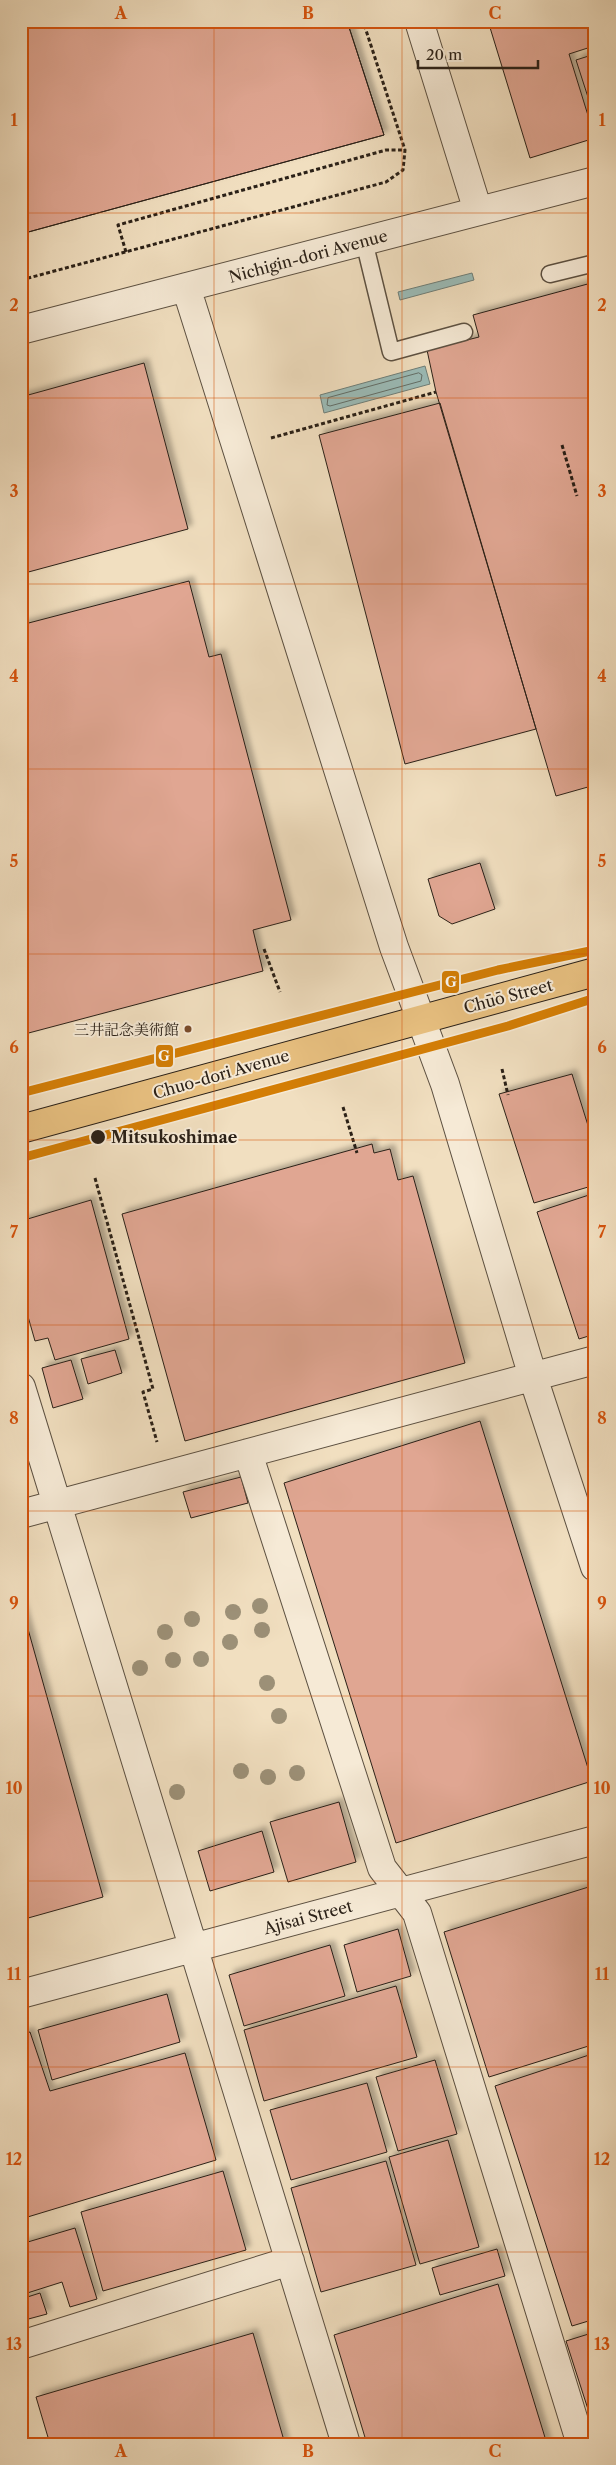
<svg xmlns="http://www.w3.org/2000/svg" width="616" height="2465" viewBox="0 0 616 2465" font-family="'Libre Caslon Text','Noto Serif JP',serif">
<style>
.water{fill:#9bbcb8;stroke:#6e7e78}
.lines{fill:none;stroke-linecap:round;stroke-linejoin:round}
.shore{stroke:#626e68;stroke-width:1}
.building{fill:#e0a692;stroke:#2a2017;filter:url(#shadow)}
.lane-casing{stroke:#5c5041;stroke-width:19}
.street-casing{stroke:#5c5041;stroke-width:30}
.highway-casing{stroke:#2a2017;stroke-width:30}
.path{stroke:#2a2017;stroke-width:3;stroke-dasharray:4 2.5;stroke-linecap:butt}
.lane{stroke:#f6ead6;stroke-width:16}
.street{stroke:#f6ead6;stroke-width:28}
.highway{stroke:#e8c080;stroke-width:28}
.metro-1-casing{stroke:#f6ead6;stroke-width:12}
.metro-1{stroke:#d47e05;stroke-width:9}
.tree{fill:#9c9077}
.grid{fill:none;stroke:#d5530d;stroke-width:1;stroke-opacity:0.55}
.bus-dot{fill:#7a4b2a;stroke:#f6ead6;stroke-width:2}
.stop-dot{fill:#2a2017;stroke:#f6ead6;stroke-width:2}
.labels{text-anchor:middle;stroke-width:4;stroke-linejoin:round;paint-order:stroke}
.bus-label{font-size:15px;fill:#2a2017;stroke:#f6ead6;text-anchor:end}
.street-label{font-size:16px;fill:#2a2017;stroke:#f6ead6}
.stop-label{font-size:16px;font-weight:bold;fill:#2a2017;stroke:#f6ead6;text-anchor:start}
.line-badge{stroke:#f6ead6;stroke-width:2}
.badge-label{font-size:14px;text-anchor:middle;font-weight:bold;fill:#fff}
.neatline{fill:none;stroke:#d5530d;stroke-width:2}
.grid-label{font-size:16px;text-anchor:middle;font-weight:bold;fill:#d5530d}
</style>
<defs>
<filter id="shadow"><feDropShadow dx="4.5" dy="-4.5" stdDeviation="2.5" flood-color="#0004"/></filter>
</defs>
<rect width="100%" height="100%" fill="#f1dfc0"/>
<filter id="stains"><feTurbulence type="fractalNoise" baseFrequency=".004" numOctaves="4"/><feColorMatrix values="0 0 0 0 .2 0 0 0 0 .09 0 0 0 0 .02 0 0 0 .5 -.17"/></filter>
<radialGradient id="worn" r=".72"><stop offset=".6" stop-color="#630" stop-opacity="0"/><stop offset="1" stop-color="#630" stop-opacity=".3"/></radialGradient>
<!-- water -->
<path class="water" d="M472 273 474 280 400 300 398 292Z
M425 366 430 384 324 413 320 395Z"/>
<g class="lines">
<!-- shore -->
<path class="shore" d="M419 373 422 375 421 381 330 406 327 405 328 398Z"/>
</g>
<!-- building -->
<path class="building" d="M21 21H347L384 135 21 234Z
M21 21H347L384 135 21 234Z
M488 21H586L594 46 569 54 595 138 530 158Z
M595 54V119L576 60Z
M595 282V785L556 796 436 392 427 350 479 337 473 315Z
M144 363 188 529 21 574V397Z
M440 403 536 729 405 764 319 435Z
M189 581 209 657 221 654 291 920 253 930 263 971 21 1035V625Z
M480 863 495 909 452 924 439 916 428 879Z
M595 1067V1090L589 1069Z
M572 1074 595 1148V1185L534 1203 499 1094Z
M372 1144 374 1153 390 1149 398 1180 413 1176 465 1363 185 1441 122 1214Z
M595 1193V1334L579 1339 537 1212Z
M91 1200 129 1339 55 1360 48 1338 35 1341 21 1292V1221Z
M115 1350 122 1373 88 1384 81 1359Z
M71 1360 83 1399 53 1408 42 1368Z
M480 1421 592 1781 396 1843 284 1483Z
M241 1477 248 1503 191 1518 183 1492Z
M21 1604 103 1897 21 1920Z
M339 1802 356 1862 288 1882 270 1822Z
M262 1831 274 1872 210 1891 198 1851Z
M595 1885V2044L489 2077 444 1932Z
M398 1929 411 1976 357 1992 344 1945Z
M330 1945 345 1996 244 2026 229 1975Z
M396 1986 417 2057 264 2101 244 2030Z
M167 1994 180 2042 52 2080 38 2030Z
M30 2032 50 2091 185 2053 216 2160 21 2219V2034Z
M595 2053V2319L572 2326 495 2086Z
M435 2060 457 2134 398 2151 376 2077Z
M367 2083 387 2152 291 2180 270 2110Z
M448 2140 479 2247 420 2264 389 2157Z
M386 2161 416 2265 321 2292 291 2188Z
M223 2171 246 2250 103 2291 81 2212Z
M75 2228 97 2299 70 2307 62 2282 21 2295V2244Z
M497 2249 505 2276 440 2295 432 2268Z
M498 2284 547 2444H367L334 2335Z
M40 2293 47 2314 21 2321V2299Z
M595 2332V2431L566 2341Z
M253 2333 285 2444H50L36 2397Z"/>
<g class="lines">
<defs>
<path id="lane" d="M364 241 391 352 464 332
M550 274 595 263"/>
<path id="street" d="M419 21 478 211
M186 287 394 947 445 1084 533 1377 595 1567
M21 330 595 181
M21 1387 346 2444
M248 1453 382 1868 417 1913 581 2444
M21 1514 595 1360
M21 1994 595 1840
M21 2345 290 2261"/>
<path id="highway" d="M21 1129 595 972"/>
</defs>
<!-- lane casing -->
<use href="#lane" class="lane-casing"/>
<!-- street casing -->
<use href="#street" class="street-casing"/>
<!-- highway casing -->
<use href="#highway" class="highway-casing"/>
<!-- path -->
<path class="path" d="M126 252 118 225 386 150H405
M21 280 386 182 403 170 405 150 363 21
M271 438 436 392
M562 445 577 496
M264 949 280 992
M502 1069 508 1095
M343 1107 357 1153
M95 1178 153 1389 143 1392 157 1442"/>
<!-- lane -->
<use href="#lane" class="lane"/>
<!-- street -->
<use href="#street" class="street"/>
<!-- highway -->
<use href="#highway" class="highway"/>
<defs>
<path id="metro-1" d="M21 1093 498 970 595 950
M21 1158 508 1026 595 998"/>
</defs>
<!-- metro-1 casing -->
<use href="#metro-1" class="metro-1-casing"/>
<!-- metro-1 -->
<use href="#metro-1" class="metro-1"/>
</g>
<!-- trees -->
<g class="tree">
<circle cx="260" cy="1606" r="8"/>
<circle cx="233" cy="1612" r="8"/>
<circle cx="192" cy="1619" r="8"/>
<circle cx="262" cy="1630" r="8"/>
<circle cx="165" cy="1632" r="8"/>
<circle cx="230" cy="1642" r="8"/>
<circle cx="201" cy="1659" r="8"/>
<circle cx="173" cy="1660" r="8"/>
<circle cx="140" cy="1668" r="8"/>
<circle cx="267" cy="1683" r="8"/>
<circle cx="279" cy="1716" r="8"/>
<circle cx="241" cy="1771" r="8"/>
<circle cx="297" cy="1773" r="8"/>
<circle cx="268" cy="1777" r="8"/>
<circle cx="177" cy="1792" r="8"/>
</g>
<!-- grid -->
<path class="grid" d="M214 21V2444M402 21V2444M21 213H595M21 398H595M21 584H595M21 769H595M21 954H595M21 1140H595M21 1325H595M21 1511H595M21 1696H595M21 1881H595M21 2067H595M21 2252H595"/>
<!-- markers -->
<circle class="bus-dot" cx="188" cy="1029" r="4.5"/>
<circle class="stop-dot" cx="98" cy="1137" r="8"/>
<g class="labels">
<!-- bus labels -->
<g class="bus-label">
<text x="179" y="1035">三井記念美術館</text>
</g>
<!-- street labels -->
<g class="street-label">
<text transform="translate(308 256) rotate(-15)" y="6">Nichigin-dori Avenue</text>
<text transform="translate(508 996) rotate(-15)" y="6">Chūō Street</text>
<text transform="translate(221 1074) rotate(-16)" y="6">Chuo-dori Avenue</text>
<text transform="translate(308 1917) rotate(-15)" y="6">Ajisai Street</text>
</g>
<!-- stop labels -->
<g class="stop-label">
<text x="111" y="1143">Mitsukoshimae</text>
</g>
</g>
<g class="line-badge">
<rect x="441" y="970" width="19" height="24" rx="5" fill="#d47e05"/>
<rect x="155" y="1044" width="19" height="24" rx="5" fill="#d47e05"/>
</g>
<g class="badge-label">
<text x="451" y="987">G</text>
<text x="164" y="1061">G</text>
</g>
<!-- margin -->
<rect width="616" height="2465" fill="none" stroke="#f1dfc0" stroke-width="55"/>
<!-- scale -->
<path d="M418 60v8h120v-8" fill="none" stroke="#2a2017" stroke-width="2.5"/>
<text x="426" y="60" font-size="15" fill="#2a2017" stroke="#f6ead6" stroke-width="4" paint-order="stroke">20 m</text>
<rect x="28" y="28" width="560" height="2410" class="neatline"/>
<g class="grid-label">
<text x="121" y="19">A</text>
<text x="308" y="19">B</text>
<text x="495" y="19">C</text>
<text x="14" y="126">1</text>
<text x="602" y="126">1</text>
<text x="14" y="311">2</text>
<text x="602" y="311">2</text>
<text x="14" y="497">3</text>
<text x="602" y="497">3</text>
<text x="14" y="682">4</text>
<text x="602" y="682">4</text>
<text x="14" y="867">5</text>
<text x="602" y="867">5</text>
<text x="14" y="1053">6</text>
<text x="602" y="1053">6</text>
<text x="14" y="1238">7</text>
<text x="602" y="1238">7</text>
<text x="14" y="1424">8</text>
<text x="602" y="1424">8</text>
<text x="14" y="1609">9</text>
<text x="602" y="1609">9</text>
<text x="14" y="1794">10</text>
<text x="602" y="1794">10</text>
<text x="14" y="1980">11</text>
<text x="602" y="1980">11</text>
<text x="14" y="2165">12</text>
<text x="602" y="2165">12</text>
<text x="14" y="2350">13</text>
<text x="602" y="2350">13</text>
<text x="121" y="2457">A</text>
<text x="308" y="2457">B</text>
<text x="495" y="2457">C</text>
</g>
<rect width="100%" height="100%" filter="url(#stains)"/>
<rect width="100%" height="100%" fill="url(#worn)"/>
</svg>
